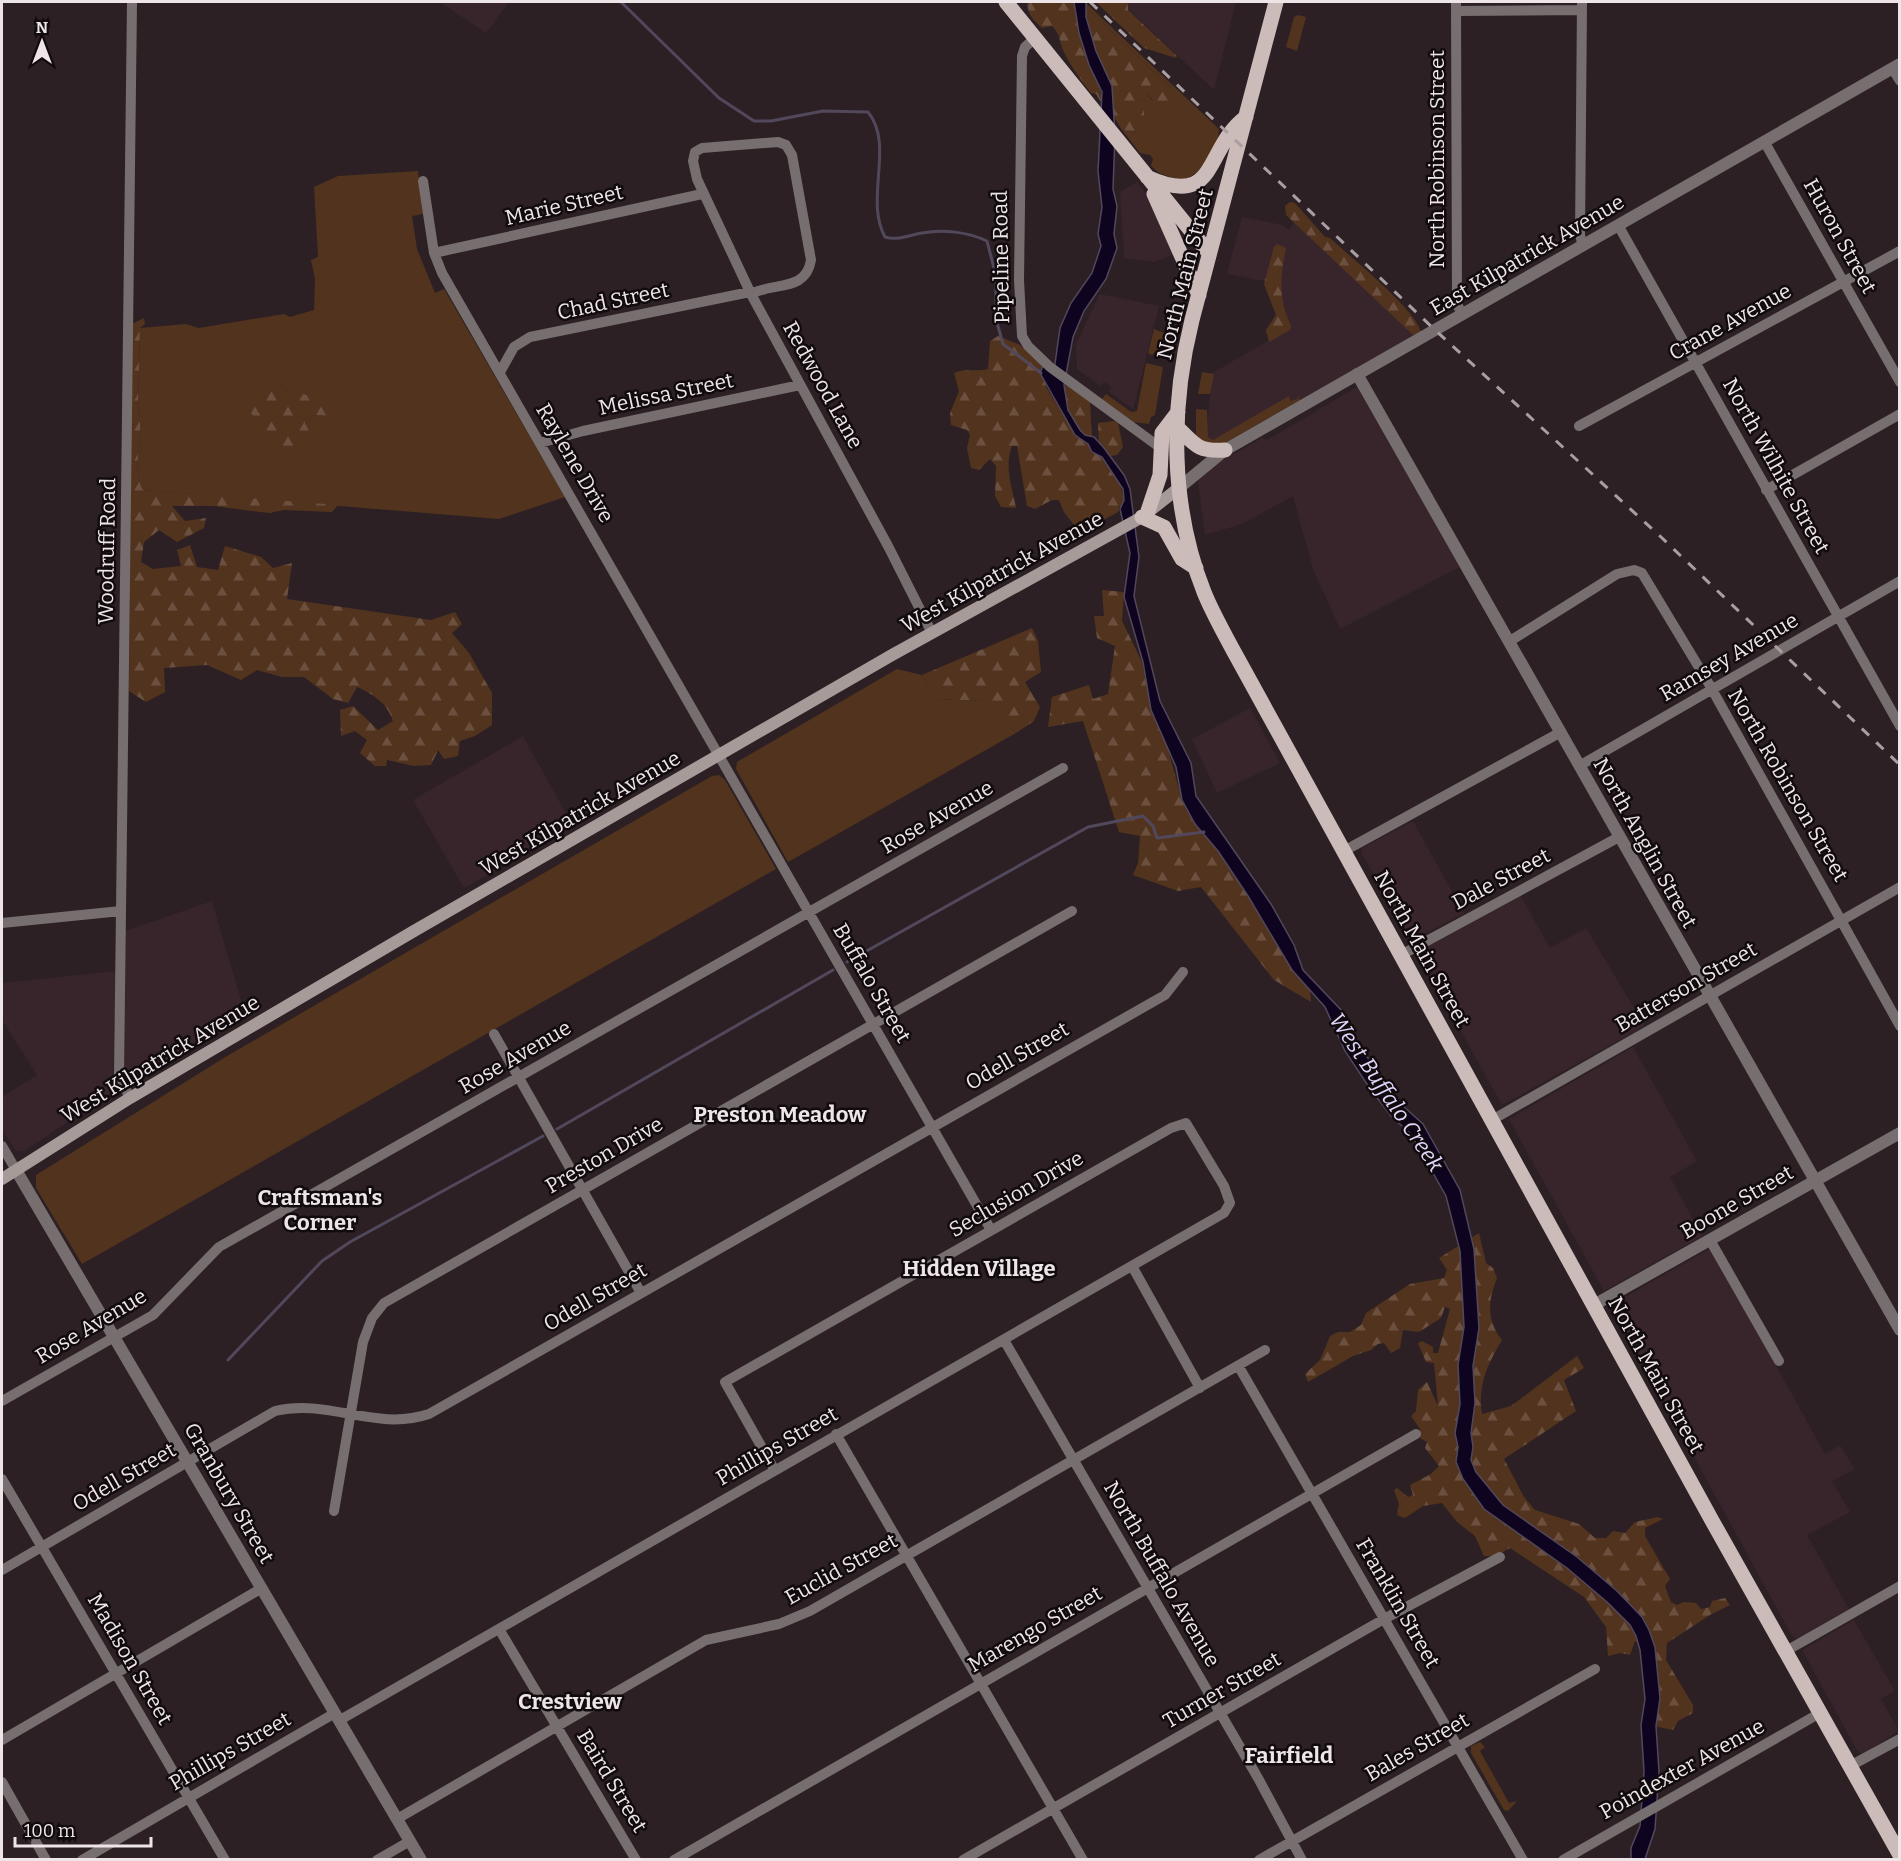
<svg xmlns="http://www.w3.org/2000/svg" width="1901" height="1861" viewBox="0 0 1901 1861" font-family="Bitter,serif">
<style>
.built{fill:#38252c}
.grass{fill:#52331e;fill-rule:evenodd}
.forest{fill:url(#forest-firs)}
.water{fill:#0f0420;stroke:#52485c;stroke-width:1.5}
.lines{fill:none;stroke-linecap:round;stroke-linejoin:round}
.stream{stroke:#52485c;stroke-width:3}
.minor{stroke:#776f6f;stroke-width:10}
.tertiary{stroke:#776f6f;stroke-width:12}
.secondary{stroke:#a69b99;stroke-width:12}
.primary{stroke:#cbbcba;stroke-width:15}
.rail{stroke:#a99fa2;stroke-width:3;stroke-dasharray:10 10;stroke-linecap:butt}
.labels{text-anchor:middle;stroke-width:5;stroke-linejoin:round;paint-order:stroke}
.street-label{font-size:21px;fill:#eee5e8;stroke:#110b0d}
.water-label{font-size:22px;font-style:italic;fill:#e1d6fc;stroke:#110b0d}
.neighbourhood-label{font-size:22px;font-weight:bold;fill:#eee5e8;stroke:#110b0d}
</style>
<defs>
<pattern id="forest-firs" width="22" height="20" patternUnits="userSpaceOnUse" patternTransform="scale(1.5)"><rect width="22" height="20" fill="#52331e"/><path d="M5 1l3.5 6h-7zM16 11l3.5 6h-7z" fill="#6b503f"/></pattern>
</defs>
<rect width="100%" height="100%" fill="#2c2024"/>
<!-- built -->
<path class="built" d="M440 2H509L486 33Z
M1128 2H1236L1214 90 1128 9Z
M1137 182 1153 202 1175 254 1154 262 1124 258 1120 192Z
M1242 217 1283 225 1289 230 1294 222 1415 336 1216 447 1206 440 1212 373 1289 329 1269 282 1227 274Z
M1100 294 1159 306 1133 409 1109 392 1111 387 1105 382 1101 386 1077 369 1076 344Z
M1357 387 1460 567 1340 629 1313 569 1293 496 1242 524 1205 535 1198 481 1202 472 1262 438 1267 440Z
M1250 708 1280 763 1217 793 1192 739Z
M523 736 573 826 464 888 413 800Z
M1413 821 1464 913 1411 941 1361 852 1362 848Z
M1521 896 1550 948 1586 928 1645 1026 1502 1105 1418 954 1420 951Z
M212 901 245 1014 135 1081H129L124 1076 125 931Z
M116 971 113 1092 24 1151H16L2 1129V1097L37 1075 2 1020V983Z
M1633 1047 1697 1161 1670 1177 1702 1236 1604 1291 1509 1119Z
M1711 1248 1825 1454 1840 1445 1855 1469 1832 1481 1850 1512 1807 1535 1849 1609 1797 1639 1792 1636 1612 1307 1613 1304Z
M1854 1620 1895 1691 1881 1699 1899 1731 1862 1754 1857 1750 1802 1650Z"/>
<!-- grass -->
<path class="grass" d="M1086 3 1219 129C1216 160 1207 170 1180 181L1159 173 1151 166 1153 159 1150 155 1140 153 1122 130 1134 133 1143 121 1144 102 1138 99 1137 93H1146L1152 100 1174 91 1086 7Z
M1298 15 1306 17 1297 51 1286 47 1294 17Z
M418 171 423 214 412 216 417 249 435 293 444 289 565 497 499 519 143 490C130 467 146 435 138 409L140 328 186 324 199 328 284 314 290 317 314 310 315 279 311 260 318 257 314 187 338 176ZM276 380 288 391 299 394 326 416 312 415 305 423 313 441Z
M1154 329 1167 334 1163 357 1155 356V352L1152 355 1148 353Z
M1146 363 1163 367 1155 415 1151 417 1149 424 1133 422 1102 399 1106 394 1131 412 1137 411Z
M1202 372 1214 374 1210 394H1198Z
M1298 395 1300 400 1214 449 1196 439V409L1207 410 1208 437 1213 440 1289 396 1290 401 1298 399Z
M897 669 922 675 936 699 984 701 1016 733 788 862 736 769 737 762Z
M719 775 725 780 776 869 82 1264 36 1188V1175L227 1056 712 776Z
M1480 1742 1485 1747 1480 1751 1509 1803 1517 1801 1508 1811 1504 1810 1471 1753V1746Z"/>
<!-- forest -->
<path class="forest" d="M1027 2H1074C1076 23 1082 43 1088 63 1094 78 1102 86 1102 104L1096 94 1091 93C1082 81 1069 64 1064 52 1059 43 1061 34 1052 26L1042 28C1032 19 1028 14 1027 2Z
M1096 2H1128V10L1177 56 1176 58 1144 48Z
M1086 7 1174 91C1175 101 1177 108 1168 115L1146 93H1138V99L1144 102V121L1134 133 1122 130 1114 117 1112 86 1100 64 1086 17Z
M1290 202 1295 203 1325 237 1330 238C1348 255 1419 312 1421 333L1413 335 1286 215 1285 206Z
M1277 244 1286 248C1280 277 1278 299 1291 326L1290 330 1269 342 1266 330 1276 315 1264 284 1274 247Z
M144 318 145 324 140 328 138 409C146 435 130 467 143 490L338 505 332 512 284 510 269 513 213 506H172L185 521 206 518 204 528 177 542 159 530 144 542 141 562 153 569 181 566 177 550 190 545 197 567 218 570 225 546 261 557 273 568 292 563 287 599 431 620 455 612 462 624 452 633 469 653 492 693V725L475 736 460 741 458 756 444 759 438 750 431 765 414 766 387 760 386 766H375L360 753 367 740 355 731 341 736 340 710 353 706 378 730 393 721C388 704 373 694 357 687L348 703 333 699 304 677H282L257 670 241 680 207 665 164 668 165 692 146 702 129 691 132 324Z
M998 336 1020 345 1043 366 1046 387 1075 435 1088 444 1092 452 1102 457 1119 480 1124 500 1122 506 1119 507 1118 512 1080 533 1064 512 1059 500H1052L1035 509 1027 506 1017 446H1012C1004 467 1012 487 1016 508L1001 507 995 496 996 466 990 459 979 470 971 468 967 448 970 435 967 430 951 425 950 413 959 391 954 373C965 368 976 372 988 369L990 341Z
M276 380 288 391 321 398 327 416 312 415 305 423 314 441 312 446 286 454 250 412 252 399Z
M1066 384 1090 402 1092 437C1075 434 1060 399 1066 384Z
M1114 421 1118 423 1123 447 1117 455 1110 456 1099 442 1098 423Z
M1102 590 1124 592 1122 621 1142 662 1151 710 1167 746 1182 800 1195 824 1218 851 1248 896 1292 970 1310 987 1311 1002 1274 980 1201 887 1178 891 1133 875 1138 863 1140 836 1119 832 1083 721 1048 727 1052 697 1089 685 1093 699 1108 694 1115 646 1097 638 1094 616H1104Z
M1032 628 1038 641 1041 672 1025 682 1040 707 1034 721 1016 733 984 701 936 699 922 675Z
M1479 1233 1486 1263 1493 1268 1497 1278C1488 1301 1486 1320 1502 1340 1488 1363 1477 1386 1482 1414L1511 1406 1577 1356 1584 1368 1564 1380 1576 1411 1504 1459 1524 1497 1535 1510 1579 1524 1595 1538H1606L1613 1531 1625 1533 1635 1522 1658 1517 1663 1519 1645 1528V1536L1670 1579 1665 1586 1671 1602 1677 1605 1684 1602 1696 1603 1701 1609 1710 1607 1712 1601 1725 1598 1730 1605 1710 1615 1667 1643 1666 1660 1693 1705V1713L1678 1721 1673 1730 1654 1726 1642 1645 1635 1641 1630 1655 1621 1653 1608 1656 1606 1627 1584 1597 1510 1548 1495 1556H1484L1475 1536 1457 1522 1442 1503 1423 1506 1405 1518 1397 1515 1399 1504 1394 1490 1397 1488 1408 1497 1413 1495 1410 1485 1431 1474 1439 1466 1425 1448 1427 1442 1420 1438V1429L1411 1416 1416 1411 1418 1390 1427 1382 1438 1406 1434 1363 1426 1362 1418 1343 1422 1341 1433 1347V1353H1438L1450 1309 1445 1307 1441 1318 1419 1332 1403 1330 1400 1348 1391 1353 1384 1343 1378 1344 1371 1350 1353 1356 1308 1382 1305 1374 1320 1360 1330 1336 1338 1332H1350L1361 1325 1366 1313 1410 1284 1444 1278 1447 1270 1439 1258Z"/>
<!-- water -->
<path class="water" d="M1074 2H1086V17L1096 51 1112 86 1115 136 1113 189 1117 206 1114 234 1117 248 1106 279 1084 311 1073 337 1064 385 1068 410 1080 430 1085 435 1094 437 1104 448 1124 475 1130 489 1139 557 1134 596 1160 701 1191 763 1196 796 1271 904 1294 945 1303 970 1343 1012 1358 1043 1381 1078 1403 1106 1423 1124 1460 1190 1474 1249 1479 1328 1473 1366 1475 1403 1471 1433 1473 1447 1471 1460 1476 1472 1503 1505 1577 1557 1617 1591 1642 1617 1649 1630 1655 1647 1660 1698 1656 1726 1659 1771 1655 1829 1645 1859H1631V1848L1640 1826 1644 1771 1641 1725 1645 1699 1640 1650 1636 1636 1630 1625 1607 1602 1567 1568 1484 1509 1463 1479 1456 1462 1458 1447 1455 1433 1460 1404 1458 1365 1464 1327 1460 1251 1446 1196 1411 1134 1391 1116 1369 1087 1345 1051 1325 1007 1292 970 1248 896 1218 851 1195 824 1182 800 1176 767 1151 710 1143 662 1124 597 1130 553 1120 509 1124 500 1123 489 1102 457 1092 452 1088 444 1075 435 1040 373 1043 366 1054 371 1060 328 1071 303 1092 273 1101 246 1098 234 1102 207 1098 171 1102 92 1089 65 1079 33Z"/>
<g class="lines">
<!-- stream -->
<path class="stream" d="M621 2 719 98 754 121H771L823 111 868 112C895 145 864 199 885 237 898 241 910 235 922 233 943 229 968 232 987 241L996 276V319L1003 344 1041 373
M847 962 1088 827 1143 816 1153 826 1157 838 1204 832
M557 1129 833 970
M228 1360 322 1261 350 1242 543 1136"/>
<!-- minor -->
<path class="minor" d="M1456 2 1457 304 1462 314
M1582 2 1580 235 1583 246
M1456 11 1582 10
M1035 38 1025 47 1022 56 1019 280 1022 336 1028 346 1050 367 1162 449
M1892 68 1900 81
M1764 141 1900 382
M423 181 434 253 442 273 991 1230
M1618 225 1900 726
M434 253 702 194
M751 294C774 282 806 292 811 260L792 155 786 145 778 142 702 148 695 152 693 161 697 179 751 294 888 546 932 633
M500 372 514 347 530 337 750 292
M1579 426 1900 251
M540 443 583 431 800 385
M1766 490 1900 414
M1510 641 1617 574 1634 570 1642 573 1709 684 1900 1026
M1579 766 1900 581
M1344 851 1561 732
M2 923 121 911
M1401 955 1619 837
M494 1034 641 1293
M130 1098 119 1076 132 2
M1492 1120 1900 887
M2 1146 16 1170
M1710 1240 1779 1361
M1132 1266 1200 1388
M1004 1340 1258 1778 1302 1860
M1239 1367 1523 1860
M2 1401 153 1315 219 1247 1063 768
M836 1434 1083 1860
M2 1479 225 1860
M334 1511 363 1342 372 1318 384 1303 1072 911
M2 1570 275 1411C329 1398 375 1432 429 1414L1165 995 1183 972
M499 1629 636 1860
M1786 1651 1900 1586
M340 1720 1224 1213 1230 1203 1224 1186 1186 1123 1171 1128 725 1382 774 1469
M2 1740 262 1588
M1850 1766 1900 1739
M2 1782 46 1860
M397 1819 706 1640 779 1624 810 1611 1265 1350
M82 1860 335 1713
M377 1860 410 1841
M674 1860 1416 1434
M963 1860 1384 1619 1500 1557
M1259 1860 1595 1669
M1563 1860 1820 1713"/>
<!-- tertiary -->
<path class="tertiary" d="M1357 374 1900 1330
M1180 487 1225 450 1900 64
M16 1170 421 1860
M1594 1305 1900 1133"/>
<!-- secondary -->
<path class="secondary" d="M2 1179 130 1098 414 931 892 655 1142 517 1180 487"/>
<!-- primary -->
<path class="primary" d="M1006 2 1209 253
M1276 2 1192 320C1170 408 1170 507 1204 592 1212 612 1223 631 1233 650L1715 1526 1900 1855
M1147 177C1219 210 1204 148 1246 117
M1154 194 1199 295
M1177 427C1195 445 1198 452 1225 450
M1147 514 1160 475 1162 433 1178 412
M1142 517 1164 527 1182 559 1196 568"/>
<!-- rail -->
<path class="rail" d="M1090 2 1435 330 1661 537 1900 765"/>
</g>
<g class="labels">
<!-- street labels -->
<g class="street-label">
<text transform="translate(1437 159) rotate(-90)" y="7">North Robinson Street</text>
<text transform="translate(564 205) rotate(-13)" y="7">Marie Street</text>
<text transform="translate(1840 236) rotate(61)" y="7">Huron Street</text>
<text transform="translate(1527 255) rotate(-30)" y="7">East Kilpatrick Avenue</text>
<text transform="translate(1001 257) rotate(-91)" y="7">Pipeline Road</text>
<text transform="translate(1185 274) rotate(-76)" y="7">North Main Street</text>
<text transform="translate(613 301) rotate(-12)" y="7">Chad Street</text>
<text transform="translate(1730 322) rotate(-29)" y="7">Crane Avenue</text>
<text transform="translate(823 385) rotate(61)" y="7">Redwood Lane</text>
<text transform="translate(666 394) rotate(-12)" y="7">Melissa Street</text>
<text transform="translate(575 463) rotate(60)" y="7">Raylene Drive</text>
<text transform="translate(1776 466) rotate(61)" y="7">North Wilhite Street</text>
<text transform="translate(107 551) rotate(-89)" y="7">Woodruff Road</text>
<text transform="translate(1002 572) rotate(-29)" y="7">West Kilpatrick Avenue</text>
<text transform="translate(1729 657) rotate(-30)" y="7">Ramsey Avenue</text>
<text transform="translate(1788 785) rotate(60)" y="7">North Robinson Street</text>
<text transform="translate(580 813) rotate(-30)" y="7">West Kilpatrick Avenue</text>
<text transform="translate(937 817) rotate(-30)" y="7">Rose Avenue</text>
<text transform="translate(1645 843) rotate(61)" y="7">North Anglin Street</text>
<text transform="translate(1501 879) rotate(-28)" y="7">Dale Street</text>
<text transform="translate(1422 949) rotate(61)" y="7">North Main Street</text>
<text transform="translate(872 983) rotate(60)" y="7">Buffalo Street</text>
<text transform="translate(1686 987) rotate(-30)" y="7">Batterson Street</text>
<text transform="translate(1017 1056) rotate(-30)" y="7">Odell Street</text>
<text transform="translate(515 1057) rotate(-30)" y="7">Rose Avenue</text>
<text transform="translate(160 1059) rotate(-31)" y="7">West Kilpatrick Avenue</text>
<text transform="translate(604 1155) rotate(-30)" y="7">Preston Drive</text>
<text transform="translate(1016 1194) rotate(-30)" y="7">Seclusion Drive</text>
<text transform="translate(1737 1202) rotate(-30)" y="7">Boone Street</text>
<text transform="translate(595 1297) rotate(-30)" y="7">Odell Street</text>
<text transform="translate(91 1326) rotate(-31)" y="7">Rose Avenue</text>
<text transform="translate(1656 1375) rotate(61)" y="7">North Main Street</text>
<text transform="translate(777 1446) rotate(-30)" y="7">Phillips Street</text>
<text transform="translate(124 1477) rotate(-30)" y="7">Odell Street</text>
<text transform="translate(229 1493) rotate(60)" y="7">Granbury Street</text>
<text transform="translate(841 1569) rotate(-29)" y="7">Euclid Street</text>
<text transform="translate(1162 1574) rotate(60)" y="7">North Buffalo Avenue</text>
<text transform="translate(1398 1603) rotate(60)" y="7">Franklin Street</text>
<text transform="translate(1035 1629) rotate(-30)" y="7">Marengo Street</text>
<text transform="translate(130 1659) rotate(60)" y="7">Madison Street</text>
<text transform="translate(1222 1690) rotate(-30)" y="7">Turner Street</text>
<text transform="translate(1417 1747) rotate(-30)" y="7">Bales Street</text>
<text transform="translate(230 1751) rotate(-30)" y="7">Phillips Street</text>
<text transform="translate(1682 1769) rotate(-29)" y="7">Poindexter Avenue</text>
<text transform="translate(612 1781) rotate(59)" y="7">Baird Street</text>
</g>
<!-- water labels -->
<g class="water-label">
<text transform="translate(1387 1092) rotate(56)" y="8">West Buffalo Creek</text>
</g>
<!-- neighbourhood labels -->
<g class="neighbourhood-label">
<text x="780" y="1122">Preston Meadow</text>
<text x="320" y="1205">Craftsman's<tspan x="320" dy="25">Corner</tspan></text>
<text x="979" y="1276">Hidden Village</text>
<text x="570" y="1709">Crestview</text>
<text x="1289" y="1763">Fairfield</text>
</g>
</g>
<!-- border -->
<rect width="1901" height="1861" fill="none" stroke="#eee5e8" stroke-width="6"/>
<!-- north arrow -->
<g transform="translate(42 42)" stroke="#110b0d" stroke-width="4.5" paint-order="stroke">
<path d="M0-4.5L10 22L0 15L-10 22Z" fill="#eee5e8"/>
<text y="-9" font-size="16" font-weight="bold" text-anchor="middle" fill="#eee5e8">N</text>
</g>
<!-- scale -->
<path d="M15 1837v9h136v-9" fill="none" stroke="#eee5e8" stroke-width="3"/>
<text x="24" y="1837" font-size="18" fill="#eee5e8" stroke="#110b0d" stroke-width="4.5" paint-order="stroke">100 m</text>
</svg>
